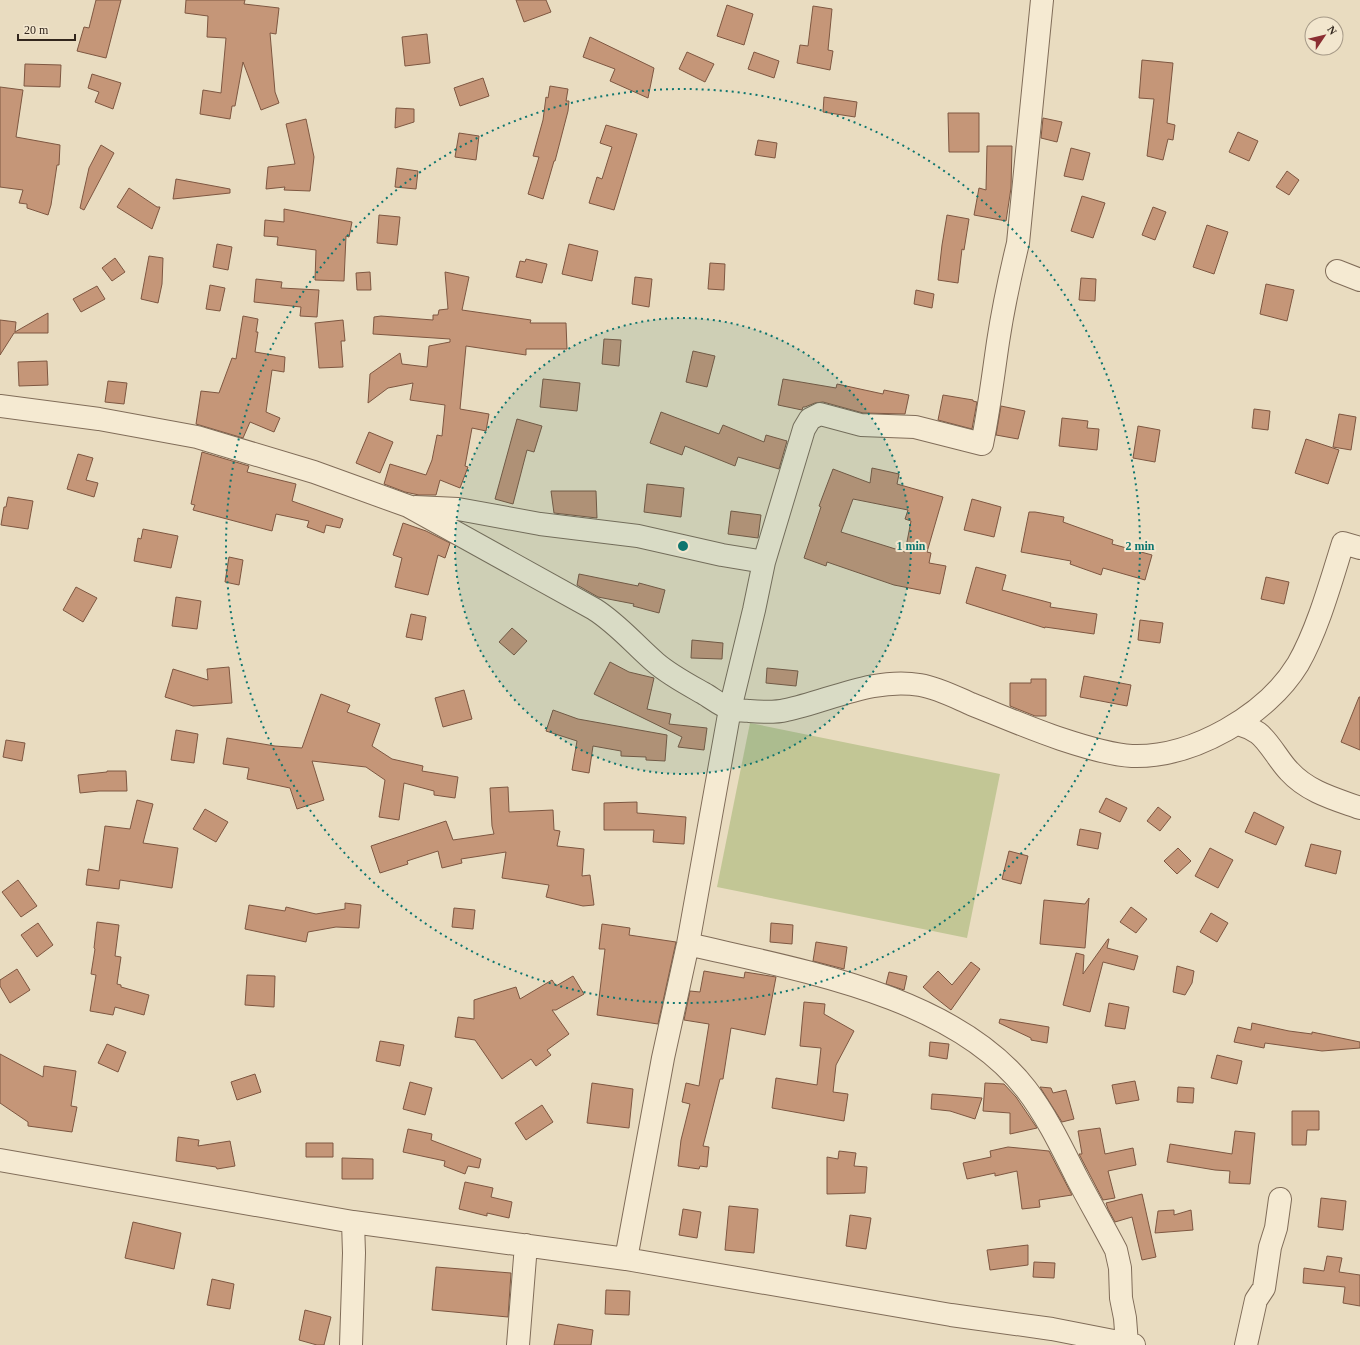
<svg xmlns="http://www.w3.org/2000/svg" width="1360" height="1345" viewBox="0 0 1360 1345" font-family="Georgia,serif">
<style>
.green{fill:#c2c695}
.building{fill:#c59678;stroke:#7e5741;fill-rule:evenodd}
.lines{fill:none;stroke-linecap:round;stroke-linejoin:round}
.minor-casing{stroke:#816d59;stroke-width:24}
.minor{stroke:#f5ead2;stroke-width:22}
.ring{fill:none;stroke:#0f766e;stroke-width:2;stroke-dasharray:2 4}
.centre{fill:#0f766e;stroke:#f2e6ce;stroke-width:2}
.ring-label{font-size:12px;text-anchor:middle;font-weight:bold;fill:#0f766e;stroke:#f2e6ce;stroke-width:4;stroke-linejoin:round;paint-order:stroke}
</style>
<rect width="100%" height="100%" fill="#e9dcc0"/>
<!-- green -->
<path class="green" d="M750 723 1000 774 967 938 717 887Z"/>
<!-- building -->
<path class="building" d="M96 0H121L106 58 77 51 84 27 89 28Z
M186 0H245L244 4 279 8 276 34 270 33 275 92 279 103 261 110 243 62 235 106H232L230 119 200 114 203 90 221 93 226 38 207 37 208 16 185 13Z
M516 0H546L551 12 524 22Z
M727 5 753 14 744 45 717 36Z
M813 6 832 9 828 50 833 51 830 70 797 63 800 45 808 46Z
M427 34 430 63 405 66 402 37Z
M590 37 654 68 648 98 610 81 615 69 583 57Z
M687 52 714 64 705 82 679 69Z
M754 52 779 61 774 78 748 69Z
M1142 60 1173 63 1167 123 1175 125 1173 140 1168 139 1163 160 1147 156 1154 99 1139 98Z
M25 64 61 65 60 87 24 86Z
M92 74 121 83 113 109 95 102 99 92 88 88Z
M483 78 489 96 460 106 454 88Z
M550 86 568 89 566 101H569L568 111 555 161H554L543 199 528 194 539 157 533 156 543 120 546 97 548 98Z
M0 87 23 90 16 137 60 145 59 165H57L51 205 48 215 27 208V204L19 203 23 190 0 187Z
M824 97 857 102 855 117 823 112Z
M396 108 414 109V122L395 128Z
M948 113H979V152H949Z
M1043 118 1062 122 1057 142 1041 138Z
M306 119 314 157 310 191 284 190 285 187 266 189 268 167 295 164 286 124Z
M606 125 637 134 614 210 589 203 597 177 602 179 612 147 600 143Z
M1238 132 1258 141 1249 161 1229 152Z
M459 133 479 136 476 160 455 157Z
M758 140 777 143 775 158 755 155Z
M101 145 114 153 84 210 80 208 89 168Z
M987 146H1012L1011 188 1006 221 974 215 979 188 986 190Z
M1071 148 1090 153 1083 180 1064 176Z
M397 168 418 171 416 189 395 187Z
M1287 171 1299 180 1289 195 1276 187Z
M176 179 230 189V193L173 199Z
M129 188 157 207H160L152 229 117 207Z
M1082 196 1105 203 1093 238 1071 231Z
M1153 207 1166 212 1155 240 1142 235Z
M284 209 352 222 349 237 346 236 344 281 315 280 316 250 277 245 278 237 264 236 265 220 284 222Z
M379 215 400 217 397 245 377 243Z
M947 215 969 219 964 250 962 249 958 283 938 280 942 245Z
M1207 225 1228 232 1214 274 1193 267Z
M217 244 232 247 228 270 213 267Z
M569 244 598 251 592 281 562 274Z
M149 256 163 258 162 284 158 303 141 299Z
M115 258 125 272 112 281 102 268Z
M526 259 547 264 542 283 516 277 520 261 525 262Z
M710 263 725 264 724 290 708 289Z
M370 272 371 290H357L356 273Z
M445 272 469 277 462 310 531 320 530 323H566L567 349H526V355L466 346 460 409 489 414 486 431 472 428 465 466 468 467 460 488 440 480 436 495H419L405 492 384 484 390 464 426 475 432 460 437 435 442 436 445 405 410 400 413 383 388 388 368 403 370 374 400 353 402 364 427 367 429 346 450 342V339L373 334 374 317 381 316 433 320V315H438L439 310 448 309Z
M635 277 652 279 649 307 632 304Z
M1081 278 1096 279 1095 301 1079 300Z
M256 279 282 282 281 288 319 290 317 317 300 316 301 307 254 302Z
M1266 284 1294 290 1287 321 1260 314Z
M210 285 225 288 220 311 206 309Z
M97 286 105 299 81 312 73 299Z
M916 290 934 294 932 308 914 304Z
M48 313V333H14L0 355V320L16 322 15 332Z
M243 316 258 319 256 332H258L255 352 285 357 284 372 272 370 266 412 280 418 274 432 250 422 243 438 196 424 201 391 219 393 232 358 236 359Z
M343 320 345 341H341L343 367 319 368 315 323Z
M604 339 621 340 619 366 602 364Z
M693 351 715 356 707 387 686 382Z
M47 361 48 385 19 386 18 362Z
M543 379 580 383 577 411 540 407Z
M783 379 836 388 837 384 883 394 884 390 909 395 905 414 863 413 823 402 815 403 805 407H803L802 410 778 405Z
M108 381 127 383 124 404 105 402Z
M943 395 973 400V401L977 402 972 429 938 420Z
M1001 406 1025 411 1018 439 996 435Z
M1254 409 1270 411 1268 430 1252 428Z
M661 412 719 434 723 425 764 442 766 435 787 441 779 469 738 457 735 466 685 446 682 455 650 443Z
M1339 414 1356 417 1351 450 1333 447Z
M1062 418 1088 421 1087 428 1099 429 1097 450 1059 446Z
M517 419 542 426 534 452 527 450 513 504 495 499Z
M1138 426 1160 430 1155 462 1133 458Z
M369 432 393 442 380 473 356 463Z
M1306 439 1339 450 1328 484 1295 473Z
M202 452 249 466 247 472 296 484 292 501 343 519 340 528 326 525 324 533 307 527 309 521 276 514 272 531 193 510 195 505 191 504Z
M78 454 93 458 86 480 98 483 94 497 67 489Z
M872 468 899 474 897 484 943 497 927 552 931 553 929 563 946 566 940 594 894 585 827 562 826 566 804 558 821 507 819 506 833 469 870 483ZM853 499 908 510 905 519 911 521 905 552 841 532Z
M647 484 684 488 681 517 644 512Z
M551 491H596L597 518 554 513Z
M8 497 33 501 28 529 1 525 4 507H6Z
M972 499 1001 507 994 537 964 530Z
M731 511 761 515 758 538 728 534Z
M1029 512H1035L1064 517 1063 522 1113 540 1112 544 1152 555 1145 580 1103 568 1101 575 1070 564 1071 561 1021 552Z
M403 523 426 531 450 543 445 558 438 555 428 595 395 587 402 558 393 555Z
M143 529 178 536 171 568 134 561 138 538 141 539Z
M229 557 243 560 239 585 225 582Z
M976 567 1006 575 1002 590 1051 603 1050 607 1097 614 1094 634 1045 627V628L966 603Z
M579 574 638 586 639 583 665 590 659 613 633 606 634 604 598 597 577 585Z
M1266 577 1289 582 1284 604 1261 599Z
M76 587 97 598 83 622 63 610Z
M176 597 201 601 197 629 172 626Z
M411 614 426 617 422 640 406 637Z
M1140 620 1163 623 1160 643 1138 640Z
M512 628 527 641 514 655 499 642Z
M692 640 723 643 722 659 691 658Z
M610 662 629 672 654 678 647 709 671 714 669 724 707 728 704 750 678 747 682 737 594 694Z
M229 667 232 703 193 706 165 697 173 669 208 680 207 669Z
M767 668 798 671 796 686 766 683Z
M1084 676 1131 685 1127 706 1080 697Z
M1031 679H1046V716H1035L1010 706V683H1031Z
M464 690 472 719 443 727 435 698Z
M321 694 350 705 347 712 380 724 372 746 392 759 423 766 422 771 458 777 455 798 434 795V791L404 783 399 820 379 817 385 780 366 767 312 761 324 800 297 809 290 788 247 779 249 768 223 764 227 738 275 746 302 748Z
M1359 697H1360V750L1341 742Z
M553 710 578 719 667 735 665 761 646 760V757L621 756V751L593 746 589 773 572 770 577 741 546 731Z
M176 730 198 734 194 763 171 760Z
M6 740 25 743 22 761 3 757Z
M107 771H126L127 791H99L80 793 78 775 107 772Z
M508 787 509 812 553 810 554 830 560 831 557 846 584 849 582 876 590 875 594 905 583 906 546 897 549 885 502 878 506 852 461 859 462 863 442 868 438 851 407 861 408 864 380 873 371 846 446 821 453 840 494 834 492 826 490 788Z
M1106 798 1127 808 1120 822 1099 812Z
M137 800 153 804 143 843 178 848 172 888 120 880 119 889 86 885 88 869 99 871 105 826 130 829Z
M637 802V813L686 817 684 844 653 842 654 830H604V803Z
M1158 807 1171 817 1160 831 1147 821Z
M205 809 228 822 216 842 193 829Z
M1254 812 1284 827 1276 845 1245 832Z
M1080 829 1101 833 1098 849 1077 845Z
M1311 844 1341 851 1336 874 1305 866Z
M1178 848 1191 861 1177 874 1164 861Z
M1210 848 1233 860 1218 888 1195 876Z
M1009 851 1028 856 1021 884 1002 879Z
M18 880 37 906 21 917 2 892Z
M1089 898 1085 948 1040 944 1044 900 1085 904Z
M345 903 361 905 359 928 336 927 308 932 306 942 245 929 249 905 285 911 286 907 316 914 345 909Z
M1131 907 1147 919 1136 933 1120 922Z
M454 908 475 910 473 929 452 927Z
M1211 913 1228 923 1217 942 1200 932Z
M97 922 119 925 115 956 121 957 117 984 121 985V987L149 995 144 1015 115 1007 113 1015 90 1011 96 975 91 974 95 949 94 948Z
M38 923 53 945 37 957 21 935Z
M771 923 793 925 792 944 770 942Z
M602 924 630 928 629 935 676 942 658 1024 597 1015 605 949H599Z
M1108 939H1109L1107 948 1138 956 1134 970 1103 962 1090 1012 1063 1005 1076 953 1084 955 1083 974Z
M816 942 847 947 844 969 813 961Z
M971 962 980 969 951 1010 932 995 923 987 938 971 952 985Z
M1177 966 1194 971 1192 983 1185 995 1173 992Z
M17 969 30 990 10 1003 0 986V980Z
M704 971 744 978 745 972 776 977 765 1035 731 1028 723 1079H720L703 1146 709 1147 707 1167 700 1166 699 1169 678 1166 681 1140 690 1104 682 1102 686 1083 699 1086 709 1024 684 1020 690 991 700 992Z
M889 972 907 976 904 990 886 984Z
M247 975 275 976 274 1007 245 1005Z
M573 976 584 994 556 1010H552L569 1034 547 1050 551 1055 536 1066 531 1059 502 1079 475 1040 455 1037 458 1017 474 1019V1000L516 987 520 999 552 980 556 986Z
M804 1002 825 1004 824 1014 854 1031 836 1065 833 1092 848 1094 844 1121 772 1108 776 1078 817 1085 821 1048 800 1046Z
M1109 1003 1129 1007 1125 1029 1105 1026Z
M1000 1019 1049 1027 1047 1043 1031 1040V1038L999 1023Z
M1252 1023 1289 1031 1312 1034V1032L1360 1042V1048L1322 1051 1265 1043 1264 1048 1234 1042 1238 1027 1251 1030Z
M380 1041 404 1045 400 1066 376 1061Z
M930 1042 949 1044 947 1059 929 1056Z
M107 1044 126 1052 118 1072 98 1063Z
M0 1054 43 1077 44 1066 76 1071 71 1106 77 1107 72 1132 28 1126V1122L0 1103Z
M1217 1055 1242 1061 1237 1084 1211 1078Z
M255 1074 261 1092 237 1100 231 1082Z
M1135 1081 1139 1100 1116 1104 1112 1085Z
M410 1082 432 1088 425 1115 403 1109Z
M592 1083 633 1089 629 1128 587 1123Z
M985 1083 1004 1084 1016 1097 1037 1128 1010 1134V1113L983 1111Z
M1040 1087 1051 1088 1053 1093 1066 1090 1074 1119 1062 1122Z
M1178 1087 1194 1088 1193 1103 1177 1102Z
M932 1094 947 1095 982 1098 975 1119 950 1111 931 1109Z
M542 1105 553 1122 526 1140 515 1123Z
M1292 1111H1319V1130H1307L1306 1145H1292Z
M1100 1128 1105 1154 1133 1148 1136 1165 1108 1171 1115 1198 1103 1200 1079 1154H1082L1078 1131Z
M408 1129 432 1134 431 1140 481 1159 479 1168 468 1166 465 1174 444 1166 445 1161 403 1152Z
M1235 1131 1255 1133 1250 1184 1229 1183 1230 1171 1215 1170 1167 1162 1170 1144 1232 1154Z
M178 1137 199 1140 198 1146 230 1141 235 1166 217 1169 216 1167 176 1161Z
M306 1143H333V1157H306Z
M1008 1147 1049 1151 1072 1195 1039 1200 1040 1207 1022 1209 1017 1171 995 1176V1173L967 1179 963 1163 991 1157 990 1151Z
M839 1151 856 1153 854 1166 867 1167 865 1193 827 1194V1157L838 1159Z
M342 1158 373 1159V1179H342Z
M465 1182 493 1188 491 1197 512 1202 509 1218 487 1213V1216L459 1209Z
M1142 1194 1156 1257 1142 1260 1132 1217 1115 1222 1108 1209 1106 1203Z
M1321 1198 1346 1201 1343 1230 1318 1227Z
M729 1206 758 1209 754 1253 725 1250Z
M683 1209 701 1212 697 1238 679 1235Z
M1174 1210V1215L1191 1210 1193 1230 1155 1233 1158 1211Z
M850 1215 871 1218 866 1249 846 1246Z
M133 1222 181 1233 174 1269 125 1258Z
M1028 1245V1265L990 1270 987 1250Z
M1327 1256 1342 1258 1339 1272 1360 1275V1306L1343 1303 1345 1287 1303 1283 1304 1268 1324 1271Z
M1034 1262 1055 1263 1054 1278 1033 1277Z
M436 1267 511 1273 508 1317 432 1310Z
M212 1279 234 1284 230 1309 207 1305Z
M606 1290 630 1291 629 1315 605 1314Z
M305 1310 331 1317 324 1345H317L299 1340Z
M558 1324 593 1330 591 1345H554Z"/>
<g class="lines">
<defs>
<path id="minor" d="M1337 271 1360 280
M0 406 99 419 197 437 314 472 408 506 594 609C618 624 635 645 656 663 670 675 687 684 703 693 712 698 721 706 731 709 736 711 743 710 749 711 761 712 774 713 786 710 829 701 874 677 920 685 938 688 955 697 971 704 1001 716 1031 729 1061 739 1082 746 1111 755 1132 756 1193 758 1267 715 1298 664 1318 629 1331 581 1343 543L1360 548
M415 507 458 509 540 524 638 536 722 555 764 562 754 610 730 709 688 944 663 1058 626 1259
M764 562 804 429 810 419 820 414 861 425 915 427 982 444C989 410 993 376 998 342 1003 309 1010 276 1018 243L1042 0
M1238 724C1245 726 1252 729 1258 733 1269 741 1279 761 1289 771 1308 792 1335 799 1360 808
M688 944C798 970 953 995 1026 1089 1046 1115 1061 1146 1076 1176 1089 1201 1103 1225 1116 1250L1120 1268 1121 1298 1125 1318 1127 1344
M0 1160 353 1222 626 1259 951 1315 1052 1329 1134 1345
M351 1345 354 1253 353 1222
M518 1345 526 1245
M1246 1345 1256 1300 1264 1288 1270 1247 1276 1228 1280 1199"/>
</defs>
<!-- minor casing -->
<use href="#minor" class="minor-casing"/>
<!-- minor -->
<use href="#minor" class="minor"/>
</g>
<!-- distance rings -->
<circle cx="683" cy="546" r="228" fill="#0f766e" fill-opacity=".12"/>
<g class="ring">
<circle cx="683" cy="546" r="228"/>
<circle cx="683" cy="546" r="457"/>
</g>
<circle cx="683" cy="546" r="6" class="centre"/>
<g class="ring-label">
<text x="911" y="550">1 min</text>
<text x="1140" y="550">2 min</text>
</g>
<!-- north arrow -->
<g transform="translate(1324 36) rotate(55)"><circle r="19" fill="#f2e6ce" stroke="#a59987"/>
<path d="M0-3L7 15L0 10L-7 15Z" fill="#8b2e32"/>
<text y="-6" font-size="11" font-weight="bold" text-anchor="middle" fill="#32261d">N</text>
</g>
<!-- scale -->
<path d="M18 34v6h57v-6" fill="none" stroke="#32261d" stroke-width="2"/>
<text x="24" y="34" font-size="12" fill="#32261d" stroke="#f2e6ce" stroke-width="3" paint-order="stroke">20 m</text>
</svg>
